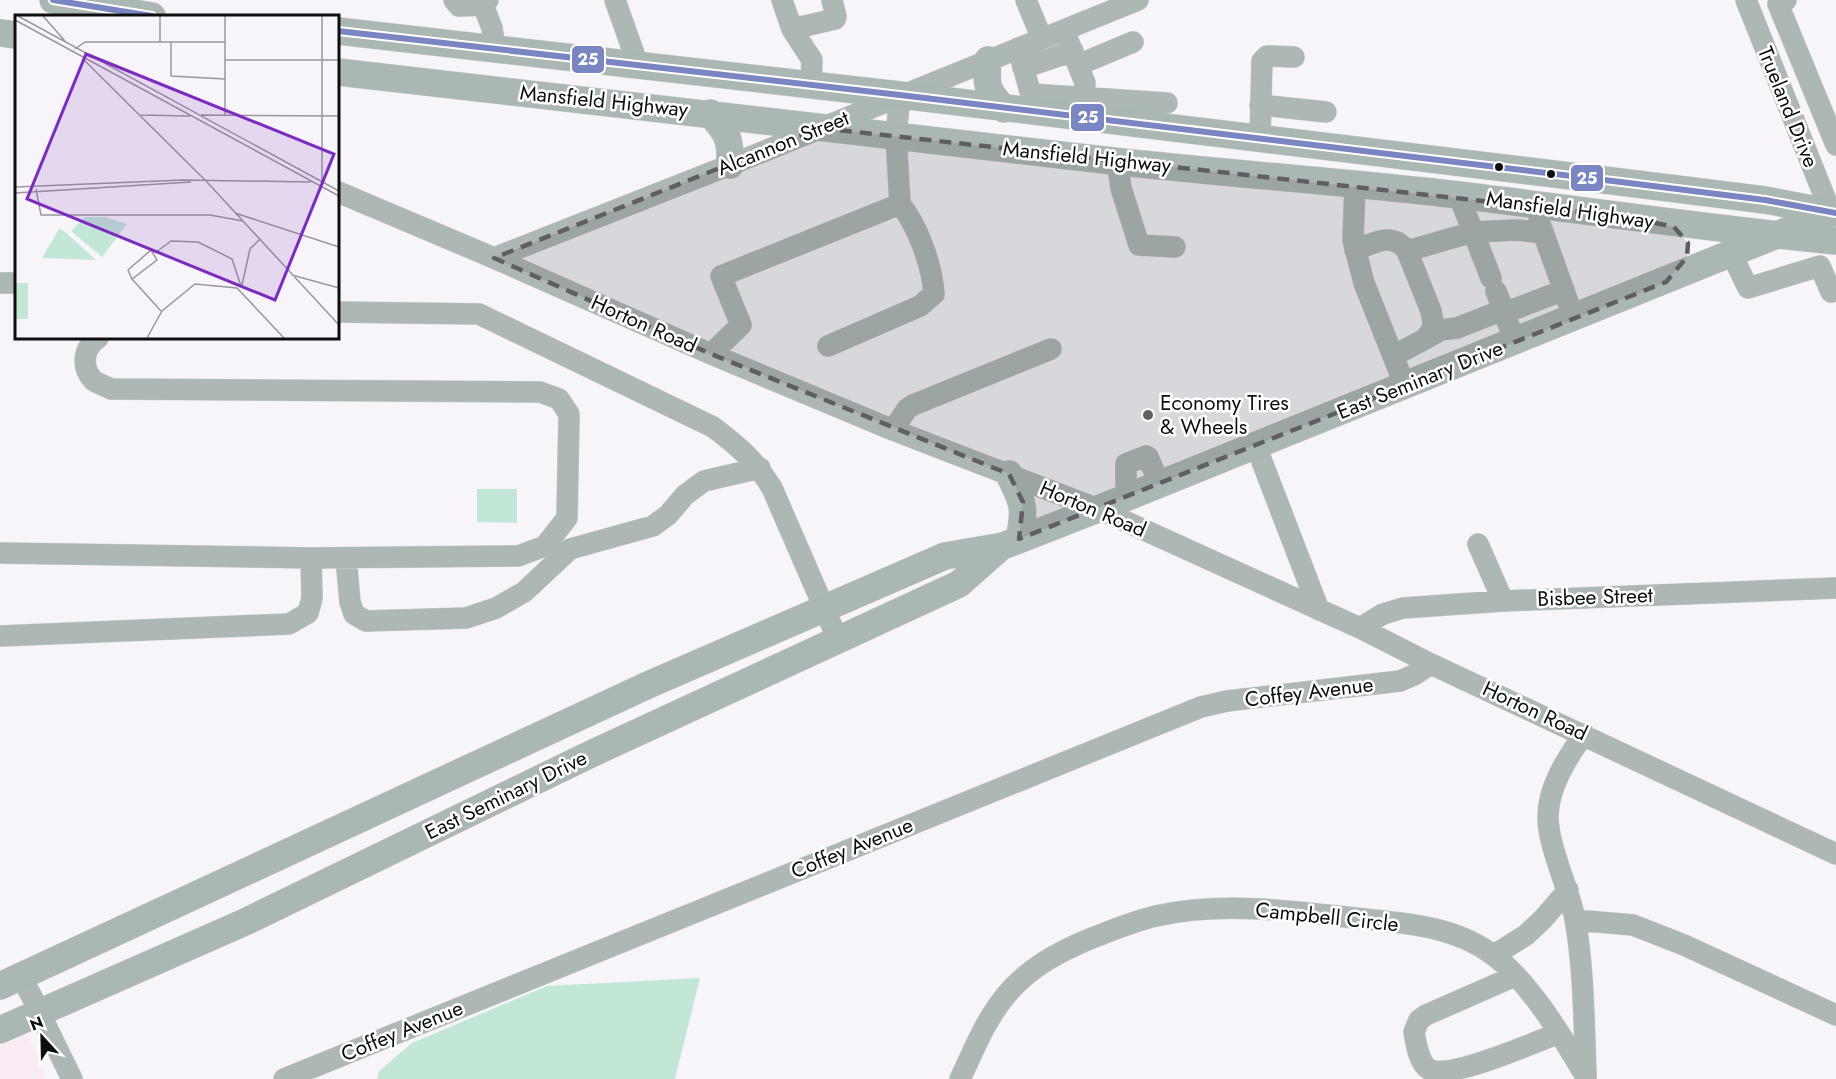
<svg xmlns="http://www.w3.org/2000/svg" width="1836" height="1079" viewBox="0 0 1836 1079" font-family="Jost,sans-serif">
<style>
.education{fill:#f9ebf3}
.green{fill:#c2e7d6}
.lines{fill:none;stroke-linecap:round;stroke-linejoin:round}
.minor-casing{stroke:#d2d1d4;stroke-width:22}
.major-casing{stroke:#d2d1d4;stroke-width:28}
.minor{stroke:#adb7b3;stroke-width:21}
.major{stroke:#abb7b3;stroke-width:27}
.bus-1-casing{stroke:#fff;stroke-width:10}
.bus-1{stroke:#7986c2;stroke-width:6}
.marked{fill:#605e62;fill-opacity:0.2;stroke:#605e62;stroke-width:4.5;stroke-dasharray:12 8;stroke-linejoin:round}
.bus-dot{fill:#0e0d10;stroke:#fff;stroke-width:2}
.poi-dot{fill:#605e62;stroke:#fff;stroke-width:2}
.labels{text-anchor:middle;stroke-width:5;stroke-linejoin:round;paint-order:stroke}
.street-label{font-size:21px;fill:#0e0d10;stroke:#fff}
.poi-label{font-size:21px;fill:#0e0d10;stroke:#fff;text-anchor:start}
.inset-road{fill:none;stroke:#9a989c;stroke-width:1.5}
.view{fill:#7b2cbf;fill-opacity:0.15;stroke:#7b2cbf;stroke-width:3}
.inset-edge{fill:none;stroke:#0e0d10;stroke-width:3}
.line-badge{stroke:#fff;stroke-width:2}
.badge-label{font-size:16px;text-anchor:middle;font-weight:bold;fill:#fff}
</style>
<rect width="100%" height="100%" fill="#f7f5fa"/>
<!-- education -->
<path class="education" d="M28 1034 46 1079H0V1046Z"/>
<!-- green -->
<path class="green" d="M477 489H517V523L477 522Z
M700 978 675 1079H377L379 1071 412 1043 547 986Z"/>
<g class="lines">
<defs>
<path id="minor" d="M454 0 459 6 483 5 488 0
M615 0 638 65
M782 0 792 29 812 60 811 85
M1026 0 1042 39
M1746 0 1831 213
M1786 0 1778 4 1836 145
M483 5 492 28 495 48
M792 29 835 19 836 17 832 0
M1064 30 1085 83 1083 109
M1018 48 1034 106
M1078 65 1133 42
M1023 68 1073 51
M1031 94 1167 103
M1260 105 1326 112
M1260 139 1262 61 1267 56 1294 57
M1117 161 1121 188 1139 245 1175 247
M1355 184 1353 240 1364 283 1405 386
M338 192 494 258 711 354 893 430 1098 509 1360 628 1431 664 1836 854
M1459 196 1491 278
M1539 221 1568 302
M1355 250C1375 243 1392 231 1407 251L1431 311 1433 322 1432 330 1425 339 1393 356
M1407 251 1473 232 1518 230 1543 233
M1732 255 1748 288 1820 266 1831 292
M494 258 730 165 1138 0
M0 283H16
M1496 291 1515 342
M338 312 479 314 713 427C738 446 755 460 772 488L838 640
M1425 339 1441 330 1457 328 1503 310 1515 309 1564 290
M828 346 920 306 934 294C932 265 918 226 900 204
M711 354 741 325 721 276 900 204 896 136 900 95
M893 430 907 409 913 405 1051 349
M1256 446 1319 610
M1126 498V464L1146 456 1148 457 1160 485
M1478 544 1503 601
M0 553 311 558 518 556 545 546 567 518 569 414 559 399 540 392 111 389C106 386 98 384 93 380 81 367 83 348 98 338
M346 558 350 602 354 614 366 621 466 618 496 608 524 592 570 549 653 526 668 515 685 495 704 481 760 468
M1360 628 1383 614 1403 608 1503 601 1836 588
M0 636 289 624 308 613 312 598 311 558
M1584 734C1567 758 1548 787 1548 817 1548 846 1569 889 1575 919 1584 970 1584 1023 1586 1075
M1575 920 1633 925 1684 945 1836 1015
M1494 955 1526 935 1543 919 1568 890
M1515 976 1426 1015 1419 1020 1414 1032C1416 1044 1419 1064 1430 1070 1453 1079 1535 1042 1559 1033
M21 977 31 995 72 1079
M284 1079 1201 707 1227 701 1400 681 1414 675 1431 664
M960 1079C973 1052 984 1023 1003 999 1026 969 1058 952 1092 938 1113 930 1134 921 1156 916 1218 902 1283 910 1346 917 1396 923 1451 923 1493 955 1530 982 1563 1038 1586 1077"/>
<path id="major" d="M53 0 152 16
M338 31 900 95 1629 183 1765 200 1834 213
M0 33 16 35
M988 60C986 87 986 89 1004 109
M338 72C596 100 854 132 1113 161 1231 174 1350 182 1467 196 1590 211 1713 229 1836 241
M710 113C727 134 731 137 730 165
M1009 474C1023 503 1026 507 1019 539
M0 986 648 685 945 556 1003 546 1098 509 1836 211
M0 1030 245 922 593 753 959 584 1002 546"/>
</defs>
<!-- minor casing -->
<use href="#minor" class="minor-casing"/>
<!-- major casing -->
<use href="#major" class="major-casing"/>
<!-- minor -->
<use href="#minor" class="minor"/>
<!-- major -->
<use href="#major" class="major"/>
<defs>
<path id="bus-1" d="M53 0 152 16
M338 31 900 95 1629 183 1765 200 1836 213"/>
</defs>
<!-- bus-1 casing -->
<use href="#bus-1" class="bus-1-casing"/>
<!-- bus-1 -->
<use href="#bus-1" class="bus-1"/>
</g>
<!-- marked area -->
<path class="marked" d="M820 128 1628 217 1674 227 1688 243 1687 257 1666 282 1019 539 1023 502 1009 474 711 354 494 258Z"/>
<!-- markers -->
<g class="bus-dot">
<circle cx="1499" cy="167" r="5"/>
<circle cx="1551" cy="174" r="5"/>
</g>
<circle class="poi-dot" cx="1148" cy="415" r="6"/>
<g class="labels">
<!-- street labels -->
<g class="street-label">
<text transform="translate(604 101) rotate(6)" y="7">Mansfield Highway</text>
<text transform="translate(1788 107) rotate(68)" y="7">Trueland Drive</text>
<text transform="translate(783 143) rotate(-22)" y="7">Alcannon Street</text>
<text transform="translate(1087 157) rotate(6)" y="7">Mansfield Highway</text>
<text transform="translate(1570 210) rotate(8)" y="7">Mansfield Highway</text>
<text transform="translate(644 324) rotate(24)" y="7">Horton Road</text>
<text transform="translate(1420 380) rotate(-22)" y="7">East Seminary Drive</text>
<text transform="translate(1093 509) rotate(23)" y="7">Horton Road</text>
<text transform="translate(1595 597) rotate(-2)" y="7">Bisbee Street</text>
<text transform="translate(1309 692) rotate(-7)" y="7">Coffey Avenue</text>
<text transform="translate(1535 711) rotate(25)" y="7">Horton Road</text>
<text transform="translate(506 795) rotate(-26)" y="7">East Seminary Drive</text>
<text transform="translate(852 848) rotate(-22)" y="7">Coffey Avenue</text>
<text transform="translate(1327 917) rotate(6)" y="7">Campbell Circle</text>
<text transform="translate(402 1031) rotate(-22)" y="7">Coffey Avenue</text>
</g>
<!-- poi labels -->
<g class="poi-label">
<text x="1160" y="410">Economy Tires<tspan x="1160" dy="24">&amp; Wheels</tspan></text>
</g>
</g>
<!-- overview -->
<g transform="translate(15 15)">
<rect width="324" height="324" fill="#f7f5fa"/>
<path d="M70 202H91L112 209 87 242 56 216ZM44 214 49 216 81 245 27 243ZM0 268H13V304H0Z" fill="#c2e7d6"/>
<path class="inset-road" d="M3 1 324 176M28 1 50 26M145 1V27M0 5 324 181M156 27V61L210 64M60 34 70 27H210M68 44 192 167 324 310M210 45H324M124 100 175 101M186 100 324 101M210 101V1M307 167V1M0 172 168 165 296 167M21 174 26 200H195L228 206M0 178 176 167M220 198 324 232M136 235 142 245 117 264 113 255ZM140 238 156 226 183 227 217 244 226 271M277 260 324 273M117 264 146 296M227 270 235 234 245 224M132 323 147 296 180 269 222 273 269 323"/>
<path class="view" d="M71 39 319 139 260 285 12 184Z"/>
<rect width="324" height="324" class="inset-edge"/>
</g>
<g class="line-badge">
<rect x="571" y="45" width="34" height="29" rx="6" fill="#7986c2"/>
<rect x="1070" y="103" width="35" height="29" rx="6" fill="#7986c2"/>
<rect x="1570" y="164" width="34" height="28" rx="6" fill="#7986c2"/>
</g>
<g class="badge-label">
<text x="588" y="65">25</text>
<text x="1088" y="123">25</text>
<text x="1587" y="184">25</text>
</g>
<!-- north arrow -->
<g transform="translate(42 1037) rotate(338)" stroke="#ffffff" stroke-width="4.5" paint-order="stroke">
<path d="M0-4.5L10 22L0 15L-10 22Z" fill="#0e0d10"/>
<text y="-9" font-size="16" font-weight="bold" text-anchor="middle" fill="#0e0d10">N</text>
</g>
</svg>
